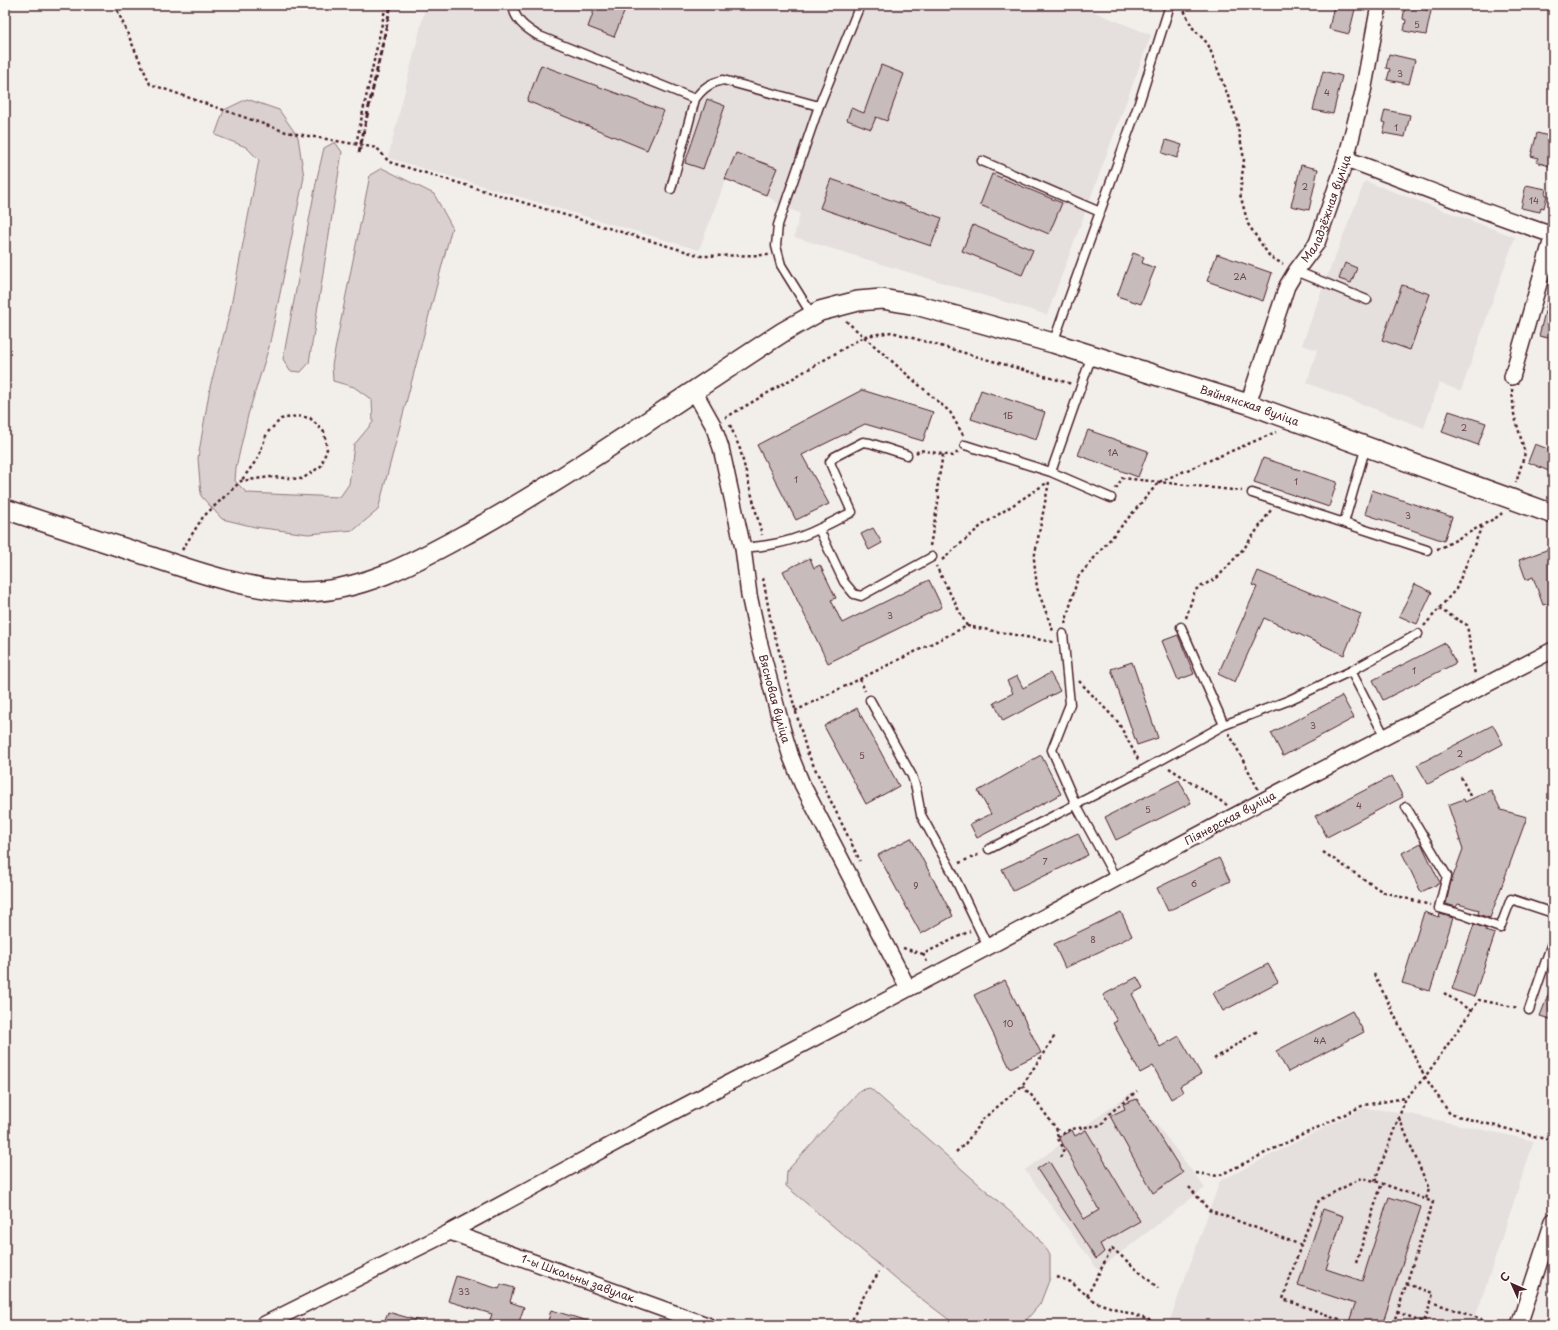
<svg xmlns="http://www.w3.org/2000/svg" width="1558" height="1330" viewBox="0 0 1558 1330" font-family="'Playpen Sans',sans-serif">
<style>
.built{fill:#e5dfdd}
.green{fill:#d9d0cf;stroke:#92787d}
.building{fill:#c8bbbb;stroke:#4a1f2b}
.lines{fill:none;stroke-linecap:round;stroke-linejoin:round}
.service-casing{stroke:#4a1f2b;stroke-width:11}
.minor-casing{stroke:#4a1f2b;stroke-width:18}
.tertiary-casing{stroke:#4a1f2b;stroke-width:22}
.path{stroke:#4a1f2b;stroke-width:2.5;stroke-dasharray:3 3;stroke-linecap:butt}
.service{stroke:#fdfcf7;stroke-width:8}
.minor{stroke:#fdfcf7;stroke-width:15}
.tertiary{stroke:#fdfcf7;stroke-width:19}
.rail{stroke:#4a1f2b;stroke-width:3;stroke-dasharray:6 3;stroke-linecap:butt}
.labels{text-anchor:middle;stroke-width:3;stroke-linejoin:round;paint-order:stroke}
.number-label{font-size:9px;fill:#6a464f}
.street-label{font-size:11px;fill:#4a1f2b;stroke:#fdfcf7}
</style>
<rect width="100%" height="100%" fill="#f2efeb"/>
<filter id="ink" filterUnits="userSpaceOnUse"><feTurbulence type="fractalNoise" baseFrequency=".025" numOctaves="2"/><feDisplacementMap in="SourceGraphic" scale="8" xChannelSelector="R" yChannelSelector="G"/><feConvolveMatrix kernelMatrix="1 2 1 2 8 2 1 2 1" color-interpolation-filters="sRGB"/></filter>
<g filter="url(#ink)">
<!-- built -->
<path class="built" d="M426 5H1077L1151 35 1047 315 794 237 800 213 783 207 766 195 726 179 699 250 388 158Z
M1365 181 1515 237 1461 391 1439 383 1424 428 1307 383 1317 350 1302 345 1324 284Z
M1132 1092 1205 1188 1098 1270 1025 1170Z
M1363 1108 1400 1112 1534 1141 1473 1325H1168L1220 1181Z"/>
<!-- green -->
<path class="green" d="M247 99 279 110 298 137 304 177 269 347 248 415 236 468 235 481 247 493 340 497 349 484 354 445 373 422 372 400 354 387 333 381 332 365 370 175 382 168 434 194 452 227 378 510 354 530 308 534 255 527 222 519 201 496 198 458 210 387 230 311 259 160 246 147 215 135 224 110Z
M335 142 342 152 309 363 301 372 290 371 283 359 317 178 324 148Z
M870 1088 1033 1232 1050 1254V1278L1040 1304 1022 1325H958L952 1322 898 1281 786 1186 787 1171 860 1090Z"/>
<!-- building -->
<path class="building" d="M596 5H627L614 37 588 27Z
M1334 5H1356L1349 34 1329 29Z
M1405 6 1431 11 1426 35 1404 31 1406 20 1403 19Z
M1389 54 1415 60 1409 84 1387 80 1390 69 1386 68Z
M541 65 664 111 647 150 527 101Z
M881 65 904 74 887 121 876 117 871 129 847 120 851 108 864 113Z
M1323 71 1342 76 1333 114 1313 110Z
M707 99 725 106 703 169 685 163Z
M1385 110 1410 115 1405 137 1383 133 1386 123 1382 122Z
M1537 133 1553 137V167L1536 162 1538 158 1531 156Z
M1166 140 1182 145 1177 158 1162 153Z
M736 153 777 168 766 195 725 179Z
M1301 165 1318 169 1309 210 1291 206Z
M992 174 1062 203 1049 234 980 205Z
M831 179 942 218 931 246 820 208Z
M1526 185 1546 189 1545 194 1547 195 1544 208 1541 207 1540 212 1521 208Z
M973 225 1033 250 1022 275 962 251Z
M1133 253 1144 257 1142 263 1155 268 1141 304 1117 296Z
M1217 254 1272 273 1263 301 1207 281Z
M1345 263 1357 268 1351 283 1339 279Z
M1402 285 1430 294 1410 350 1382 340Z
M1549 295 1553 296V339L1539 336Z
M862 390 933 412 923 441 865 424 802 455 829 504 796 520 757 445Z
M981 390 1045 412 1036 440 971 419Z
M1449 411 1486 423 1478 445 1442 432Z
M1088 430 1148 451 1138 477 1078 455Z
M1535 444 1553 451V473L1528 462Z
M1263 458 1337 482 1329 507 1254 482Z
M1372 490 1452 517 1444 541 1365 514Z
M873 528 882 543 869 550 861 534Z
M1549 549 1553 559V602L1543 605 1533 577 1526 580 1519 560Z
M810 558 814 568 820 565 836 598 831 600 842 623 929 580 942 607 828 663 783 571Z
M1258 571 1361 614 1344 655 1264 618 1235 682 1218 674 1257 587 1252 585Z
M1415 584 1432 592 1417 624 1399 616Z
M1178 635 1194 674 1178 680 1162 641Z
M1445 643 1456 663 1383 700 1373 680Z
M1132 662 1158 738 1137 745 1111 669Z
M1050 673 1060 691 1003 721 994 703 1013 693 1007 681 1017 676 1023 688Z
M1342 696 1354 718 1283 756 1271 733Z
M857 708 899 786 866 804 824 726Z
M1493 725 1503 744 1428 784 1417 765Z
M1041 755 1061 794 977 838 970 824 991 814 978 791Z
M1392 776 1403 797 1327 837 1315 816Z
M1179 780 1191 803 1116 840 1105 817Z
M1491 790 1501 810 1527 817 1490 918 1478 914 1479 910 1458 904 1456 907 1446 904 1450 885 1463 849 1448 805 1464 799 1465 802Z
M1078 833 1088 855 1013 891 1002 869Z
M911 838 953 916 921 934 878 855Z
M1421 843 1440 883 1421 892 1402 853Z
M1219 858 1230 881 1168 911 1157 888Z
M1121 912 1132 936 1065 968 1054 944Z
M1424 912 1439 917 1440 914 1453 918 1430 991 1402 983Z
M1474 924 1486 929 1485 931 1495 934 1474 997 1452 989Z
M1268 964 1278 982 1223 1011 1213 993Z
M1137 977 1143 988 1132 994 1160 1047 1179 1036 1201 1074 1180 1086 1183 1092 1171 1099 1153 1066 1140 1073 1113 1023 1117 1021 1103 995Z
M1005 980 1041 1053 1010 1068 974 995Z
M1552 985H1553V1020L1540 1016Z
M1352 1011 1364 1032 1288 1072 1276 1051Z
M1137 1099 1183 1173 1153 1193 1110 1116 1125 1109 1123 1104Z
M1072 1130 1075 1136 1086 1130 1140 1221 1100 1244 1104 1252 1096 1259 1037 1169 1049 1161 1084 1219 1099 1210 1059 1137Z
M1389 1197 1421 1207 1382 1325H1348L1355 1304 1298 1285 1323 1209 1343 1216 1326 1269 1362 1281Z
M456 1276 499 1289 501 1284 514 1288 510 1302 524 1307 518 1325H488L492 1314 448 1301Z
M551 1310 591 1322 590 1325H547Z
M388 1312 423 1322 422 1325H383Z"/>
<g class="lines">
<defs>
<path id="service" d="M513 5C514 20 526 28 537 35L695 99
M982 161 1100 212
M671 189 695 99C703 88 710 83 723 80L819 106
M1296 271 1367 300
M812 315 781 265 776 246 778 225 819 106 860 5
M1053 343 1139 103 1170 5
M965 445 1051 472 1111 498
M1051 472 1092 355
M1252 493 1427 550
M1344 523 1366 446
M819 529 844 582 854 594 861 596 932 557
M743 548C753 547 764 546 774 544 802 539 827 525 852 512L831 465 830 462 834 457 863 442 870 443 907 455
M1181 627 1224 725
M1063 634 1070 704 1052 750 1076 805 1116 879
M1351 671 1385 737
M870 700 912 776 916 788 921 815 950 868 988 947
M1406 807 1447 876 1439 908 1464 915 1500 928 1511 899 1553 913
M989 849 1143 770 1224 725 1287 701 1351 671 1418 634
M1529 1010 1553 940"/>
<g id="minor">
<path d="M1346 159C1415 184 1483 212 1553 235"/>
<path d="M1512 377 1553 235"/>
<path id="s1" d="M694 391 713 425 721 448 743 548 749 595 759 641 783 731 791 757 802 784 908 988"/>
<path id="s2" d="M1248 404 1287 286 1296 271 1317 243 1346 159 1363 92 1379 5"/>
<path id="s3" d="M450 1232 707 1325"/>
<path id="s4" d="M263 1325 450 1232 650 1124 988 947 1281 791 1553 650"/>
<path d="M1519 1325 1553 1221"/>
</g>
<g id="tertiary">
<path id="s5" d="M5 509C53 525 101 541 149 556 197 572 249 590 300 592 364 593 422 558 477 528 582 469 681 398 783 332L820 311 858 301 882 299 916 305 1053 343 1248 404 1553 514"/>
</g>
</defs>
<!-- service casing -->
<use href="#service" class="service-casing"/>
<!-- minor casing -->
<use href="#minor" class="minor-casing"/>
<!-- tertiary casing -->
<use href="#tertiary" class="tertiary-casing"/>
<!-- path -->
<path class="path" d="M115 5 150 84 286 132 377 148 389 162 701 256 769 255
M1180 7 1184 10 1192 27 1208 44 1236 117 1244 159 1240 194 1248 224 1270 257 1283 264
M356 144 386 5
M846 321 950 412 963 435
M1512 389 1514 414 1525 453 1516 483
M725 418 865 336 892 332 1072 384
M730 425 740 449 762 535
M916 453 920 450 953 456 958 452
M1049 482 1034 559 1037 588 1053 631
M1116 489 1122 478 1242 491
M930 546 939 497 937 489 943 454
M1437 549 1441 548 1499 516 1502 513
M182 550 203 517 241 481 270 477 302 479 321 466 327 449 324 432 310 418 297 416 281 419 267 433 258 458 241 481
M942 560 981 526 1045 484 1046 481
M763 578 771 622 807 752 860 861
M1439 609 1467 625 1475 675
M1186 618 1195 590 1218 577 1245 547 1271 510
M1065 624 1078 577 1159 482 1276 432
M967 626 1053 642
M1424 626 1456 589 1482 526
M860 679 865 691
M1079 681 1118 722 1139 761
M795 711 967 626 936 566
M1229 733 1258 789
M1169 768 1227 805
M1551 771 1553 770
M1461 777 1471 798
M1323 852 1383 892 1430 905
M959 863 980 854
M903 948 923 954 970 931
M923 954 928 964
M1374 974 1425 1077 1450 1114 1553 1141
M1444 993 1471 1011
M1214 1059 1259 1030
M1022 1086 1033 1097 1058 1131 1057 1137 1064 1149 1060 1158
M1399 1118 1429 1189 1426 1199
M1057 1137 1071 1129 1102 1125 1109 1114 1137 1091
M956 1152 965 1144 983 1119 1022 1086 1056 1034
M1196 1173 1218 1176 1364 1105 1406 1098
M1375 1181 1406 1098 1425 1077 1479 1000 1519 1008
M1189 1187 1209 1210 1301 1245
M1356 1263 1382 1183
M1057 1277 1071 1282 1095 1302 1158 1323
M1406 1284 1433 1293 1431 1302 1499 1325
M1087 1296 1112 1248 1158 1288
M1397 1312 1424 1322 1431 1302
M850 1325 859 1304 879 1272
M1337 1325 1339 1319 1283 1299 1302 1242 1319 1200 1362 1178 1375 1181 1433 1202 1393 1325"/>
<!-- service -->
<use href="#service" class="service"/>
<!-- minor -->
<use href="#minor" class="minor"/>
<!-- tertiary -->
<use href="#tertiary" class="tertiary"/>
<!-- rail -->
<path class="rail" d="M359 153 391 5"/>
</g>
</g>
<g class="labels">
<!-- number labels -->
<g class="number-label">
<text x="1417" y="28">5</text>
<text x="1400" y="77">3</text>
<text x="1327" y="96">4</text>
<text x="1396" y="131">1</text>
<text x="1305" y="190">2</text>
<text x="1534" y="204">14</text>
<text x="1240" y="280">2А</text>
<text x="1008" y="419">1Б</text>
<text x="1464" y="431">2</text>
<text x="1113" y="456">1А</text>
<text x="796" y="483">1</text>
<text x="1296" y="485">1</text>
<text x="1408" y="519">3</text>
<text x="890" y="619">3</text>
<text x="1414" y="674">1</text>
<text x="1313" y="729">3</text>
<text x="1460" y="757">2</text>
<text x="862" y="759">5</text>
<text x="1359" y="809">4</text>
<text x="1148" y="813">5</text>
<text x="1045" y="865">7</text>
<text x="1194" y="887">6</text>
<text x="916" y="889">9</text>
<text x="1093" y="943">8</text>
<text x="1008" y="1027">10</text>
<text x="1320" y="1044">4А</text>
<text x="464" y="1295">33</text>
</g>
<!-- street labels -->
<g class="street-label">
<text dy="4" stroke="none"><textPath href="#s2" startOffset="212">Маладзёжная вуліца</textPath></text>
<text dy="4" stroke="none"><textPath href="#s5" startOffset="1350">Вяйнянская вуліца</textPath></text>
<text dy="4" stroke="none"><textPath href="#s1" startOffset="320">Вясновая вуліца</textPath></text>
<text dy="4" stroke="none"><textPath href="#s4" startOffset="1092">Піянерская вуліца</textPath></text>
<text dy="4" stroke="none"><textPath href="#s3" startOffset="136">1-ы Школьны завулак</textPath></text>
</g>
</g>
<!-- margin -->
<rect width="1558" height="1330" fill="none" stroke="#fdfcf7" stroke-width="20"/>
<rect x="10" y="10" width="1538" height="1310" fill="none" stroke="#4a1f2b" stroke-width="1.5" filter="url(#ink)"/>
<!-- north arrow -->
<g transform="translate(1512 1284) rotate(315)" stroke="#fdfcf7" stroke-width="3" paint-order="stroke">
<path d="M0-3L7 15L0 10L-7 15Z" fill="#4a1f2b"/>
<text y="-6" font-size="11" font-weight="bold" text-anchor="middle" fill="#4a1f2b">С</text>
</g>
</svg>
